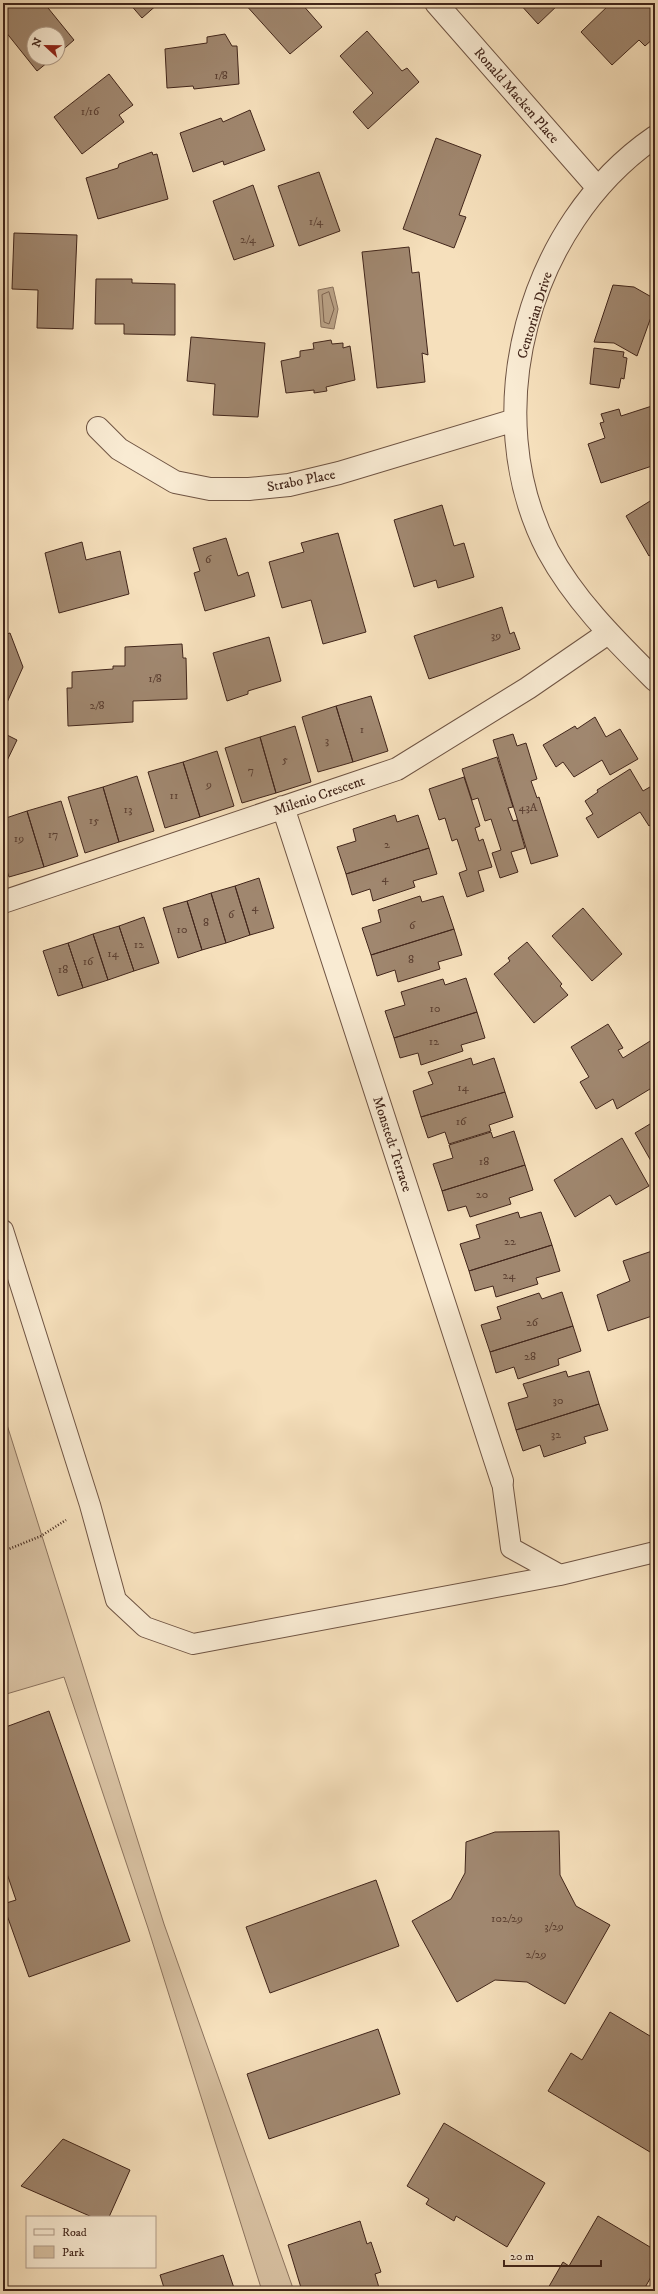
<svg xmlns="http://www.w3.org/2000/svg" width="658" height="2294" viewBox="0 0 658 2294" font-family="'IM FELL DW Pica',serif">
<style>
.green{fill:#d7c0a1;stroke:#8c735e}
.water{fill:#b9a185;stroke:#89705b}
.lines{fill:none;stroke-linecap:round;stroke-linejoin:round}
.shore{stroke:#7e6450;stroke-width:1}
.building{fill:#a0876f;stroke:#42261b}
.lane-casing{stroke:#6f5443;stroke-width:22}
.street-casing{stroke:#6f5443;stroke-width:24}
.path{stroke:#42261b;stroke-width:2.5;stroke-dasharray:1 2;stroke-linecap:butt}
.lane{stroke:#f9ebd3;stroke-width:20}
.street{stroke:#f9ebd3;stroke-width:22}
.labels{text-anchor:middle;stroke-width:3;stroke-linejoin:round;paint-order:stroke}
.number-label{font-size:12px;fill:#5a3e30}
.street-label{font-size:14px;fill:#42261b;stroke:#f9ebd3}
</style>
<rect width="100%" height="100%" fill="#f6e0bc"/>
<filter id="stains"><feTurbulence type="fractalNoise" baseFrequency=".005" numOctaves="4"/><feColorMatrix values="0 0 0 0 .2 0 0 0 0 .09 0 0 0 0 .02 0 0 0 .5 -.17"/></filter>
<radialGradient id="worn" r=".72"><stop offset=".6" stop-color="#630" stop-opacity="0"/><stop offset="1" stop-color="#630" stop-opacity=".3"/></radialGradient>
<!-- green -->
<path class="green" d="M3 1412 164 1924 294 2291H262L148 1928 64 1677 3 1695Z"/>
<!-- water -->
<path class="water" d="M333 287 338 309 334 329 321 327 318 290Z"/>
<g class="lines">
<!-- shore -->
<path class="shore" d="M329 292 334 309 329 324 324 322 322 295Z"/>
</g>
<!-- building -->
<path class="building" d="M3 3H44L74 40 58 54V34H34V58H53L37 71 5 31 3 32Z
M129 3H159L142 18Z
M244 3H301L322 27 290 54Z
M519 3H560L538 24Z
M611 3H655V37L645 46 639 40 612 65 581 32Z
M367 31 402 71 407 68 419 82 368 129 353 112 373 93 340 56Z
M225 34 232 46H237L239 84 194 89 193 86 167 88 165 49 207 43V37Z
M109 74 133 105 119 115 124 122 82 154 54 117Z
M250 110 265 150 224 165 223 161 193 172 180 133 221 118 223 122Z
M436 138 481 155 459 215 466 217 454 248 403 229Z
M152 152 153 155 157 154 168 199 98 219 86 178 118 168 119 164Z
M319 172 340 231 299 246 278 186Z
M253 185 274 246 234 260 213 201Z
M14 233 77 235 73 329 37 328 38 290 12 289Z
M409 247 412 273 419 272 428 355 422 353 425 382 377 388 362 252Z
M96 279H132V283L175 284V335L124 334V324H95Z
M613 285 634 287 655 299V306L637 356 614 343 594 342Z
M191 337 265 343 258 417 213 415 215 384 187 381Z
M331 340 332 344 343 343V348L350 346 355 380 326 387 327 391 314 393V390L286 393 281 361 300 357V351L314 349 313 343Z
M594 348 624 352 623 357 627 358 624 379 621 378 619 388 590 384Z
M655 405V465L601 483 588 444 605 438 600 423 604 422 601 414 619 409 621 416Z
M655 498V552L649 556 626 516Z
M442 505 454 546 464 543 474 577 438 588 436 580 414 587 394 520Z
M338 533 366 632 323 644 311 600 282 608 269 562 304 552 301 543Z
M226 538 238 576 248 572 255 596 205 611 194 573 200 571 193 548Z
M82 542 86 560 120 551 129 594 59 613 45 553Z
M502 607 510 634 514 632 520 649 429 679 414 636Z
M10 633 23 667 5 707 3 706V635Z
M269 637 281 681 248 691V694L227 701 213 653Z
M182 644 183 658H186L187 699 133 701V722L68 726 67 688H72V672L113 669V666H125V647Z
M371 696 388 751 353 762 336 706Z
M336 706 353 762 318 772 302 717Z
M595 717 606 737 620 729 638 759 610 775 602 760 574 777 563 762 556 767 543 745 575 726 577 729Z
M295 726 311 782 276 793 260 737Z
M3 733 17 740 3 769Z
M513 734 517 746 526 743 537 779 531 781 537 798 539 797 558 856 531 864 493 740Z
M260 737 276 793 242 803 225 748Z
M217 751 234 806 200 817 183 762Z
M497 757 513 807 508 808 513 821 517 820 525 848 511 852 518 872 500 878 492 853 501 850 491 819 485 821 478 798 472 800 462 769Z
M183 762 200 817 165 828 148 772Z
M630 769 643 791 655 784V822L649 826 640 812 598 838 586 818 593 814 585 801 598 792 597 790Z
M137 776 154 831 119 842 103 787Z
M464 777 480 826 475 828 479 841 483 839 492 867 478 871 484 891 467 897 459 873 467 870 457 839 452 841 445 818 439 820 429 789Z
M103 787 119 842 85 853 68 797Z
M61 801 78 856 44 867 27 811Z
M27 811 44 867 9 877 3 858V819Z
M395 815 397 822 418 815 429 848 346 874 337 847 356 841 353 829Z
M429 848 437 874 413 881 415 887 373 901 370 889 352 895 346 874Z
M259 878 274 928 250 935 235 886Z
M235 886 250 935 226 943 211 893Z
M211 893 226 943 202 950 187 901Z
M420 896 422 902 443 896 454 929 371 955 362 928 381 922 378 910Z
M187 901 202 950 178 958 163 908Z
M583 908 622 954 592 981 552 936Z
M144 917 159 963 134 971 119 926Z
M119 926 134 971 108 980 93 934Z
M454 929 462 955 438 962 440 969 398 982 395 970 377 976 371 955Z
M93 934 108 980 83 988 68 943Z
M527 942 562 984 560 986 568 995 534 1023 494 974 510 961 508 958Z
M68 943 83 988 58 996 43 951Z
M466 978 477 1012 394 1038 385 1011 405 1005 401 992 443 979 445 985Z
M477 1012 485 1038 461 1045 463 1051 421 1065 418 1053 400 1058 394 1038Z
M608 1024 623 1048 618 1050 623 1058 655 1038V1086L617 1109 613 1099 596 1109 580 1082 589 1077 571 1047Z
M471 1058 473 1065 494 1058 505 1092 421 1117 413 1091 433 1084 428 1072Z
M505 1092 513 1117 489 1125 491 1131 449 1144 445 1132 428 1138 421 1117Z
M655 1121V1168L635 1133Z
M514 1131 525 1165 442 1191 433 1164 453 1158 449 1145 491 1132 493 1138Z
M622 1138 649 1186 616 1205 610 1195 575 1217 554 1180Z
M525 1165 533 1190 509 1198 511 1204 470 1217 466 1206 448 1211 442 1191Z
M518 1212 520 1218 541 1212 552 1245 469 1271 460 1244 480 1238 476 1225Z
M552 1245 560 1271 536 1278 538 1284 496 1297 493 1286 475 1291 469 1271Z
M655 1250V1315L608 1331 597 1295 630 1281 623 1261Z
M562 1292 573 1326 490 1352 481 1325 501 1319 497 1307 539 1293 542 1299Z
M573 1326 581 1351 558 1359 559 1365 518 1379 514 1367 496 1373 490 1352Z
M566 1371 568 1377 589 1371 599 1404 516 1430 508 1403 528 1397 523 1384Z
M599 1404 608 1430 584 1437 586 1443 544 1457 540 1445 523 1451 516 1430Z
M49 1711 130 1941 29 1977 3 1904 16 1900 3 1862V1728Z
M559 1831 560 1875 576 1906 610 1925 565 2004 527 1982 495 1980 457 2002 412 1921 451 1899 465 1873 466 1842 495 1832Z
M376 1880 399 1946 270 1993 246 1927Z
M610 2012 655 2039V2155L548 2091 571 2053 582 2060Z
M378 2029 400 2094 269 2139 247 2074Z
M444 2123 545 2183 507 2247 456 2216 454 2221 426 2204 429 2199 407 2186Z
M63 2139 130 2170 109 2217H92L21 2186Z
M598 2216 655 2250V2270L643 2291 547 2290 563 2262 569 2266Z
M360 2221 367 2244 371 2242 381 2272 375 2274 380 2291H302L288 2245Z
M223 2255 235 2291H165L160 2275Z"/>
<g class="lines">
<defs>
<path id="lane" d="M3 1230 90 1505 116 1600 145 1627 193 1644 560 1575
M502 1481 511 1548 560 1575 655 1552"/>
<path id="street" d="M436 3 598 188
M655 137C528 224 476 413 548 551 575 601 615 640 655 680
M98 428 119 449 175 482 210 489H249L289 485 339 473 515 420
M283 807 502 1481
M3 902 397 769 528 688 608 633"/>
</defs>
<!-- lane casing -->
<use href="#lane" class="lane-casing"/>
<!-- street casing -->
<use href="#street" class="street-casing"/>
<!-- path -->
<path class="path" d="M4 1551 41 1536 66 1520"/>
<!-- lane -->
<use href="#lane" class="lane"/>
<!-- street -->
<use href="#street" class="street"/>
</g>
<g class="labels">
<!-- number labels -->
<g class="number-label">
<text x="221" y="79">1/8</text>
<text x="90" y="115">1/16</text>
<text x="316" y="225">1/4</text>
<text x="248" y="243">2/4</text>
<text x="208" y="563">6</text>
<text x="496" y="639">39</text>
<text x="155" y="682">1/8</text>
<text x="97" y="709">2/8</text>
<text x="362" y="733">1</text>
<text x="327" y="744">3</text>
<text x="285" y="763">5</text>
<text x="251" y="774">7</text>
<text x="209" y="788">9</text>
<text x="174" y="799">11</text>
<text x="528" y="811">43A</text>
<text x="128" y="813">13</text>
<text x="94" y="824">15</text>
<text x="53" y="838">17</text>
<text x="19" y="842">19</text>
<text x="387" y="848">2</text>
<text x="385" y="882">4</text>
<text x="255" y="911">4</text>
<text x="231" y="918">6</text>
<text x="206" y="926">8</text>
<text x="412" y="929">6</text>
<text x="182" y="933">10</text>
<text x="139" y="948">12</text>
<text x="113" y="957">14</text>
<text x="411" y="963">8</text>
<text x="88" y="965">16</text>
<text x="63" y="973">18</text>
<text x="435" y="1012">10</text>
<text x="434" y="1045">12</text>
<text x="463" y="1091">14</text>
<text x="461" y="1125">16</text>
<text x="484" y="1165">18</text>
<text x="482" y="1198">20</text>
<text x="510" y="1245">22</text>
<text x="509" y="1279">24</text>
<text x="532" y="1326">26</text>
<text x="530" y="1360">28</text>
<text x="558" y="1404">30</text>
<text x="556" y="1438">32</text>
<text x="507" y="1922">102/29</text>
<text x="554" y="1930">3/29</text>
<text x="536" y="1958">2/29</text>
</g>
<!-- street labels -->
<g class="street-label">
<text transform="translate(517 95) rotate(49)" y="5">Ronald Macken Place</text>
<text transform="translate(534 315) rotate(-73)" y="5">Centorian Drive</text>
<text transform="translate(301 480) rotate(-11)" y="5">Strabo Place</text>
<text transform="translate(319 795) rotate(-19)" y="5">Milenio Crescent</text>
<text transform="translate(393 1144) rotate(72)" y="5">Monstedt Terrace</text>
</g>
</g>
<!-- margin -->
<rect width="658" height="2294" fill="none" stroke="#f6e0bc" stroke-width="16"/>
<rect x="4" y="4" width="650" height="2286" fill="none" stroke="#42261b" stroke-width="2"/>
<rect x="8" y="8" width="642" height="2278" fill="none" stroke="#42261b"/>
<!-- legend -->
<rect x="26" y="2216" width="130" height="52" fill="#f9ebd3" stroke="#b09c89"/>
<rect x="34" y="2229" width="20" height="6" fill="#f9ebd3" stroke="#b09c89"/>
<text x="62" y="2236" font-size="12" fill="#42261b">Road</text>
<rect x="34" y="2246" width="20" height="12" fill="#d7c0a1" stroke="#b09c89"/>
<text x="62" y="2256" font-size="12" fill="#42261b">Park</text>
<!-- north arrow -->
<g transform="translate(46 46) rotate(292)"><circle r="19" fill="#f9ebd3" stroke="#b09c89"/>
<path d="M0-3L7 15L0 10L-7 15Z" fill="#8f2418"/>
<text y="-6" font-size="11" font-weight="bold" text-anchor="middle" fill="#42261b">N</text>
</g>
<!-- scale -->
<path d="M504 2260v6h97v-6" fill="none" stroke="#42261b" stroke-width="2"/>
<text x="510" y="2260" font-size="12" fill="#42261b" stroke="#f9ebd3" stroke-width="3" paint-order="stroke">20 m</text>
<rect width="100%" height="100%" filter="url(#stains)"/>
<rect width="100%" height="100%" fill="url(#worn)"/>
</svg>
